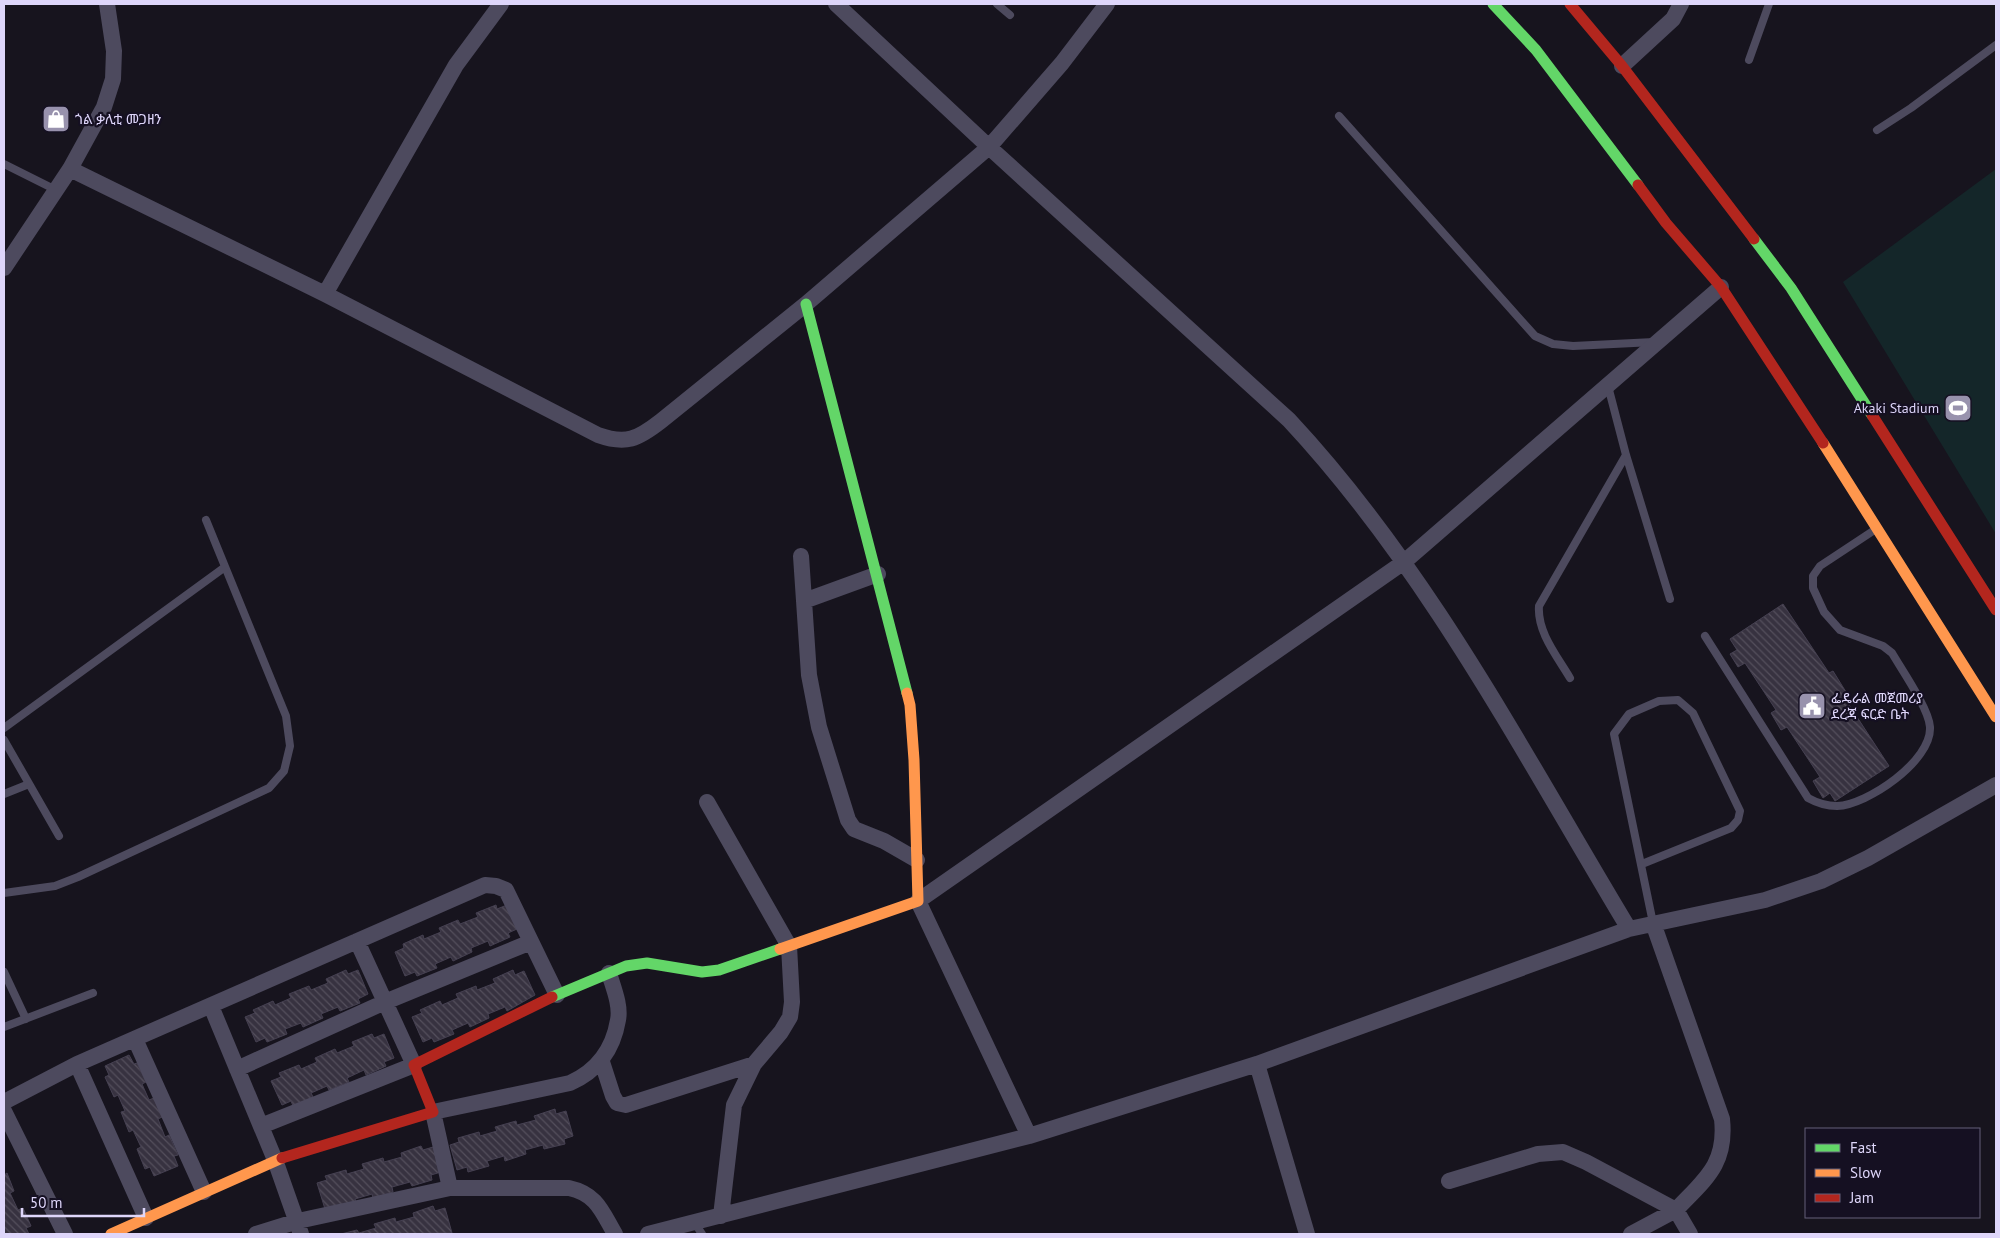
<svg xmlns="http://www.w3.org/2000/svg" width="2000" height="1238" viewBox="0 0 2000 1238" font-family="'PT Sans','Noto Sans Ethiopic',sans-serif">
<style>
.park{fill:#142629}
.building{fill:url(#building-back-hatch);stroke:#454051}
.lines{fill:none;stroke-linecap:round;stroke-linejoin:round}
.lane{stroke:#4d4a5e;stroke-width:8}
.street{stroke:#4d4a5e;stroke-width:16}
.fast{stroke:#63d668;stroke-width:11}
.slow{stroke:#ff974d;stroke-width:11}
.jam{stroke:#b3261e;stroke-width:11}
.labels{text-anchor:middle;stroke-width:4.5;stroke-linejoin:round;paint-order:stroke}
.poi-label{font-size:14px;fill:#ded6fa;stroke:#151022;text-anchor:start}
</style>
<defs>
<pattern id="building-back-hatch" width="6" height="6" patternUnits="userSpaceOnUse" patternTransform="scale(1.25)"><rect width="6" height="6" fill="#373240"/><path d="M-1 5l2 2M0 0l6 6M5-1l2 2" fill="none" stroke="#544f5c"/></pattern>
</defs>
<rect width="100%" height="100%" fill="#17141e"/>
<!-- park -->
<path class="park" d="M1996 169V534L1843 282Z"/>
<!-- building -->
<path class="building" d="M1783 604 1829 673 1833 671 1846 692 1842 694 1889 766 1835 801 1830 793 1823 798 1813 781 1820 777 1787 727 1781 730 1771 713 1776 710 1745 663 1738 667 1730 654 1737 650 1730 639Z
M496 905 497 909 507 905 517 929 508 933 510 937 490 946 488 941 471 948 472 952 453 961 451 957 435 964 437 968 417 976 415 972 405 976 395 952 404 948 403 944 423 935 424 939 441 932 439 928 458 920 460 924 478 917 476 913Z
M346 970 348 974 358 970 368 994 358 999 360 1003 340 1011 338 1007 321 1014 323 1018 303 1027 301 1023 285 1029 287 1034 267 1042 265 1038 256 1042 245 1017 255 1013 253 1010 273 1001 275 1005 291 998 289 994 309 986 311 990 328 983 326 979Z
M513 970 515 975 524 971 535 995 507 1011 505 1007 488 1014 489 1018 470 1027 468 1023 452 1030 454 1034 434 1042 432 1038 423 1042 412 1017 422 1013 420 1010 440 1001 442 1005 458 998 456 994 476 986 477 990 495 983 493 979Z
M372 1034 374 1038 384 1034 394 1058 384 1062 386 1066 366 1075 364 1070 347 1078 349 1082 329 1090 327 1086 311 1093 313 1097 293 1106 291 1101 282 1105 271 1081 281 1077 279 1073 299 1065 301 1069 317 1062 315 1058 335 1049 337 1053 354 1046 352 1042Z
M129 1055 134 1064 137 1063 146 1082 142 1084 149 1100 154 1098 162 1117 158 1119 165 1137 169 1135 178 1155 174 1156 178 1166 154 1176 150 1167 145 1169 137 1149 141 1147 133 1130 129 1132 121 1112 125 1111 118 1095 114 1097 105 1077 109 1075 105 1066Z
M555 1109 556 1114 566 1111 573 1136 564 1139 565 1144 544 1149 543 1145 525 1150 526 1154 505 1161 504 1156 487 1161 489 1166 468 1172 467 1167 457 1170 450 1145 459 1142 458 1138 479 1132 480 1136 497 1131 495 1127 516 1121 517 1125 536 1120 534 1116Z
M421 1146 423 1150 433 1147 441 1172 431 1175 432 1180 412 1186 410 1182 392 1187 393 1192 373 1198 372 1194 355 1199 356 1203 325 1209 317 1183 327 1180 325 1176 346 1170 347 1174 364 1169 362 1164 383 1158 384 1162 402 1157 401 1153Z
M7 1173 14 1191 10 1193 18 1210 23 1208 31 1226 26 1228 29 1234H4V1175Z
M433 1206 435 1211 445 1208 452 1233 341 1234 357 1230 359 1233 376 1228 374 1224 395 1218 396 1222 414 1217 413 1213Z"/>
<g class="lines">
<!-- lane -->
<path class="lane" d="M997 4 1010 15
M1749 60 1769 4
M1339 116 1535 336 1553 344 1573 346 1654 342
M1877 130 1911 108 1996 45
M4 164 56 190
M1608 386 1626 455 1670 599
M1705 636 1808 798C1817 803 1826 806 1837 806 1867 805 1932 761 1930 727 1929 709 1902 670 1892 653L1883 646 1840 630 1824 612 1813 588V576L1820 566 1876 529
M1570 678C1557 656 1537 632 1539 606L1626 455
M4 728 225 567
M4 740 59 836
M4 794 29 784
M1642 864 1731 828 1738 820 1740 811 1693 713 1678 700 1659 701 1629 714 1614 734 1653 923
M4 893 55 886 78 877 269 788 284 771 290 746 286 716 206 520
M4 972 26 1019
M4 1027 93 993
M694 1222 702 1234"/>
<!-- street -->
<path class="street" d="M836 4 989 147 1289 420C1428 569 1524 755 1629 929
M1622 66 1673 19 1681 4
M70 169 325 294 598 435C626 445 638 439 661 421L806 304 989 147 1062 63 1107 4
M4 268 70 169 104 107 113 79 114 51 107 4
M325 294 456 65 501 4
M801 556 809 675 819 727 848 820 854 829 884 841 917 860
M804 601 878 574
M707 802 789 946 792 1002 790 1017 781 1032 754 1064 734 1105 721 1216
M211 1006 275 1160 301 1234
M135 1039 204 1192
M602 1062 613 1096 617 1103 626 1105 754 1064
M77 1064 146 1218
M1257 1064 1307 1234
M237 1069 385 1002 531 942
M4 1102 77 1064 485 885 496 886 506 890 557 995
M4 1111 65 1234
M261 1126 414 1065 357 941
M1029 1136 918 901 1404 562 1721 287
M1449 1181 1538 1154 1563 1152 1586 1162 1676 1210C1704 1180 1727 1165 1722 1119L1653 923
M450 1188 433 1112 570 1083C597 1071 613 1050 618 1020 621 1005 613 987 609 973
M256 1234 298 1221 450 1188H569C597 1194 602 1212 615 1234
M648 1234 1029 1136 1257 1064 1629 929 1765 900 1821 881 1868 858 1996 785
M1631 1234 1676 1210 1690 1234"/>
<!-- fast -->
<path class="fast" d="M1493 4 1536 50 1638 185
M1754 239 1791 288 1872 415
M806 304 907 693
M552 997 626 966 647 963 702 972 719 970 780 949"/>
<!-- slow -->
<path class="slow" d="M1823 443 1996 717
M780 949 918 901 914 760 910 705 907 693
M111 1234 282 1158"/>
<!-- jam -->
<path class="jam" d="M1570 4 1622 66 1754 239
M1638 185 1666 223 1721 287 1823 443
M1872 415 1996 610
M282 1158 433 1112 414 1065 552 997"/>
</g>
<!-- icons -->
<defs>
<symbol id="shop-square" viewBox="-11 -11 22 22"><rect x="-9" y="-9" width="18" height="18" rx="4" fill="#9892ad" stroke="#151022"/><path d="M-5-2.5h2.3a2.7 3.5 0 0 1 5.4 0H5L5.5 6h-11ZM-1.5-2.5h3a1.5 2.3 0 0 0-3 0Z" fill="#fff"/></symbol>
<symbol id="stadium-square" viewBox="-11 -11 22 22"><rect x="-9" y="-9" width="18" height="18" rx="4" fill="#9892ad" stroke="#151022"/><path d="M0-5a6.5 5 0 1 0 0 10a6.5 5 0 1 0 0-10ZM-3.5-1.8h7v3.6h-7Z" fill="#fff"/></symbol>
<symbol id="civic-square" viewBox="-11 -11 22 22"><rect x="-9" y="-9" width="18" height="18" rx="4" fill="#9892ad" stroke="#151022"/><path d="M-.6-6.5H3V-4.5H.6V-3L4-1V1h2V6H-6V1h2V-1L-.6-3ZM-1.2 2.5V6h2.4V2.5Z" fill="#fff"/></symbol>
</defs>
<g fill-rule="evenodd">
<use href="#shop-square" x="40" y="103" width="32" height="32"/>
<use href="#stadium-square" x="1942" y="392" width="32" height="32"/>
<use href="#civic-square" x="1796" y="690" width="32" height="32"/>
</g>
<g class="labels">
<!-- poi labels -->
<g class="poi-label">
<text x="75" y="124">ጎል ቃሊቲ መጋዘን</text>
<text x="1939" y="413" text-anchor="end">Akaki Stadium</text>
<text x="1831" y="703">ፌዴራል መጀመሪያ<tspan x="1831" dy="16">ደረጃ ፍርድ ቤት</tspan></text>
</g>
</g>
<!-- border -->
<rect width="2000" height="1238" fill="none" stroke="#ded6fa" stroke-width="10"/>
<!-- legend -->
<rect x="1805" y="1128" width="175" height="90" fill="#151022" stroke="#655f78"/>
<rect x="1815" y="1144" width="25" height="8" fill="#63d668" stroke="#655f78"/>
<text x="1850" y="1153" font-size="15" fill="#ded6fa">Fast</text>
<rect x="1815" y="1169" width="25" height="8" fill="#ff974d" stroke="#655f78"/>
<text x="1850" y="1178" font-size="15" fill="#ded6fa">Slow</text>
<rect x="1815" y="1194" width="25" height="8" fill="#b3261e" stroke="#655f78"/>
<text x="1850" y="1203" font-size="15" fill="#ded6fa">Jam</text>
<!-- scale -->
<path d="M22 1208v8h122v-8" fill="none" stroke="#ded6fa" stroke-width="2.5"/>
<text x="30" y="1208" font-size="15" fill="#ded6fa" stroke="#151022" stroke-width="4" paint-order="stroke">50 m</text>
</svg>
